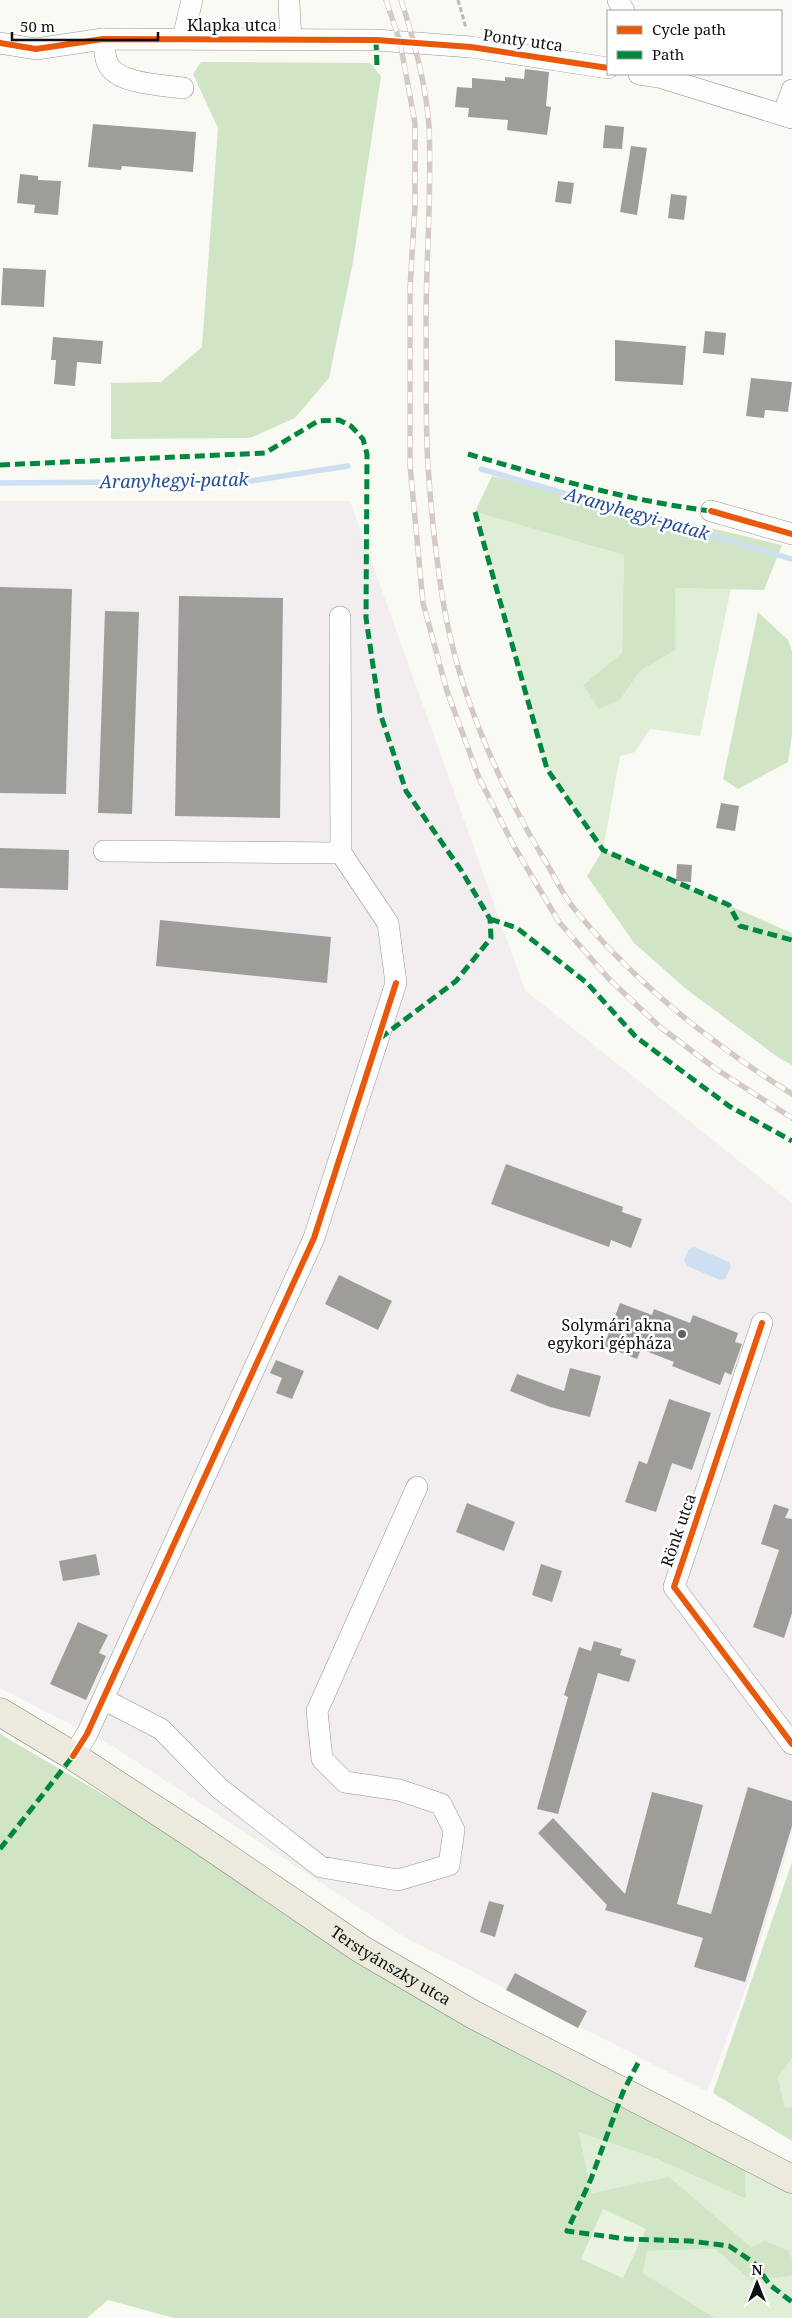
<svg xmlns="http://www.w3.org/2000/svg" width="792" height="2318" viewBox="0 0 792 2318" font-family="'Noto Serif',serif">
<style>
.industrial{fill:#f2eef0}
.green{fill:#e0eed7}
.forest{fill:#d0e5c6}
.pitch{fill:#eaf3e0}
.water{fill:#cedff2}
.lines{fill:none;stroke-linecap:round;stroke-linejoin:round}
.stream{stroke:#cedff2;stroke-width:5.5}
.building{fill:#9e9d9a}
.minor-casing{stroke:#959593;stroke-width:22}
.major-casing{stroke:#828280;stroke-width:29}
.path{stroke:#b9b9b8;stroke-width:3;stroke-dasharray:5 2.5;stroke-linecap:butt}
.minor{stroke:#fefefe;stroke-width:21}
.major{stroke:#ebeadc;stroke-width:28}
.rail-casing{stroke:#d5c9c6;stroke-width:5.5}
.rail{stroke:#fff;stroke-width:4;stroke-dasharray:11;stroke-linecap:butt}
.quiet{stroke:#00873e;stroke-width:5;stroke-dasharray:10 5;stroke-linecap:butt}
.cycleway-casing{stroke:#fff;stroke-width:9}
.cycleway{stroke:#e8590c;stroke-width:6}
.poi-dot{fill:#616160;stroke:#fff;stroke-width:2}
.labels{text-anchor:middle;stroke-width:5;stroke-linejoin:round;paint-order:stroke}
.street-label{font-size:16px;fill:#0f0f0f;stroke:#fff}
.poi-label{font-size:16px;fill:#0f0f0f;stroke:#fff;text-anchor:end}
.water-label{font-size:18px;font-style:italic;fill:#254f94;stroke:#fff}
</style>
<rect width="100%" height="100%" fill="#fafaf5"/>
<!-- industrial -->
<path class="industrial" d="M0 501H350L525 990 792 1203V1835L747 1985 707 2092 401 1935 114 1747 0 1688Z"/>
<!-- green -->
<path class="green" d="M475 512 624 555 622 653 583 685 620 700 640 671 676 650 674 588 731 589 700 736 650 729 635 752 620 756 603 850 547 769Z
M792 2058V2107L785 2108 778 2078Z
M579 2131 657 2159 746 2199 745 2166 792 2194V2258L789 2251 751 2247 669 2178 592 2193Z
M715 2249 751 2281 792 2276V2318H715L643 2273 647 2251Z"/>
<!-- forest -->
<path class="forest" d="M201 62 370 63 381 76 353 262 329 378 295 418 250 438 111 439V383L161 382 202 347 218 128 193 74Z
M492 476 782 545 764 590 675 588 676 650 640 671 620 700 599 709 583 685 622 653 624 555 475 512Z
M758 612 788 640 792 651V735L788 762 738 789 723 779Z
M603 850 792 933V1065L779 1058 686 989 634 943 587 876Z
M0 1734 690 2137 745 2166 746 2199 657 2159 579 2132 592 2193 669 2177 751 2247 765 2241 789 2251 792 2258V2276L751 2281 715 2249 647 2251 643 2273 715 2318H174L108 2300 87 2318H0Z
M792 1862V2058L778 2078 785 2108 792 2107V2141L713 2093Z"/>
<!-- pitch -->
<path class="pitch" d="M603 2209 646 2229 623 2278 581 2259Z"/>
<!-- water -->
<path class="water" d="M694 1247 729 1262 731 1267 725 1279 720 1280 687 1266 684 1260 689 1249Z"/>
<g class="lines">
<!-- stream -->
<path class="stream" d="M481 469 792 559
M0 483 250 481 348 466"/>
</g>
<!-- building -->
<path class="building" d="M525 69 549 72 546 106 551 107 547 135 507 130 508 120 468 117 469 108 455 107 457 87 472 88V78L505 81V77L524 79Z
M93 124 196 132 193 172 122 166 121 170 88 167Z
M605 125 624 127 622 149 603 148Z
M631 146 647 148 637 215 620 212Z
M20 174 38 176V180L61 181 58 215 34 213 35 205 17 203Z
M558 181 574 183 571 204 555 202Z
M671 194 687 196 684 220 668 218Z
M3 268 46 270 44 307 1 305Z
M705 331 726 333 724 355 703 353Z
M53 337 103 341 101 364 77 362 75 386 54 384 56 360H51Z
M615 340 686 346 683 385 615 381Z
M751 378 792 382 788 412 765 410 764 418 746 416Z
M0 587 72 589 66 794 0 793Z
M179 596 283 598 280 818 175 816Z
M105 611 139 612 132 814 98 813Z
M721 803 739 806 735 831 716 828Z
M0 848 69 850 68 890 0 888Z
M677 864 692 865 691 882 676 881Z
M160 920 331 937 327 983 156 966Z
M506 1164 623 1207 622 1212 642 1219 631 1248 611 1240 609 1247 491 1204Z
M339 1275 392 1301 378 1330 325 1304Z
M620 1303 652 1315 654 1309 690 1323 693 1315 738 1333 735 1342 742 1344 731 1375 725 1372 720 1385 672 1366 674 1362 641 1349 637 1359 604 1346Z
M276 1360 304 1371 292 1399 276 1393 282 1378 270 1373Z
M570 1368 601 1376 590 1417 550 1407 510 1391 517 1374 564 1391Z
M669 1399 711 1413 692 1470 672 1463 656 1512 625 1502 639 1461 647 1464Z
M467 1503 515 1522 504 1551 456 1532Z
M774 1504 789 1509 785 1518 792 1519V1613L784 1638 753 1627 779 1550 761 1544Z
M96 1554 100 1575 63 1581 59 1561Z
M541 1564 562 1571 552 1602 532 1595Z
M78 1622 108 1635 99 1653 106 1656 86 1700 50 1684Z
M594 1641 622 1649 620 1655 636 1660 629 1682 598 1673 558 1814 537 1809 568 1697 564 1695 579 1647 591 1651Z
M748 1787 792 1801V1826L745 1982 694 1967 703 1938 605 1910 607 1905 538 1833 553 1818 625 1894 652 1792 703 1805 677 1904 711 1914Z
M489 1901 504 1905 495 1937 480 1932Z
M515 1973 587 2011 578 2028 506 1990Z"/>
<g class="lines">
<defs>
<path id="minor" d="M618 0 624 11
M289 4 291 39
M183 38 192 0
M103 39C105 47 104 59 109 66 120 84 163 85 183 88
M0 43 36 49 103 39 376 40 471 47 608 68
M639 74 659 77 792 118
M783 115 792 90
M711 511 792 534
M104 851 341 853
M762 1323 674 1587 792 1744
M103 1699 161 1729 219 1788 321 1867 398 1880 449 1865 454 1830 441 1804 399 1790 345 1782 322 1759 317 1711 417 1487
M73 1756 87 1734 314 1238 396 983 388 923 341 853 340 617"/>
<g id="major">
<path id="s1" d="M0 1712 73 1756 194 1835 361 1949 474 2015 792 2179"/>
</g>
</defs>
<!-- minor casing -->
<use href="#minor" class="minor-casing"/>
<!-- major casing -->
<use href="#major" class="major-casing"/>
<!-- path -->
<path class="path" d="M458 0 466 28"/>
<!-- minor -->
<use href="#minor" class="minor"/>
<!-- major -->
<use href="#major" class="major"/>
<defs>
<path id="rail" d="M386 0 400 42 415 123V206L410 288V465L423 603 447 691 479 778 515 848 559 922 609 979 660 1027 716 1069 792 1118
M401 0C414 40 426 84 429 126 432 192 426 258 426 324 427 371 425 419 428 466 431 511 436 557 443 601 458 692 499 786 547 864 556 879 564 897 576 911 636 984 712 1044 792 1094"/>
</defs>
<!-- rail casing -->
<use href="#rail" class="rail-casing"/>
<!-- rail -->
<use href="#rail" class="rail"/>
<!-- quiet -->
<path class="quiet" d="M376 40 377 67
M468 454C547 477 629 501 711 511
M0 465 265 453 318 421 339 420 351 426 363 439 367 454 366 618 380 713 406 791 461 870 490 919 491 938 456 981 379 1039
M475 512 547 769 603 850 729 905 740 926 792 940
M490 919 517 928 587 983 636 1037 729 1106 792 1141
M0 1849 73 1756
M638 2063 623 2092 591 2179 567 2231 627 2239 690 2241 729 2246 753 2262 770 2285 792 2302"/>
<defs>
<path id="cycleway" d="M0 43 36 49 103 39 376 40 471 47 608 68
M711 511 792 534
M762 1323 674 1587 792 1744
M73 1756 87 1734 314 1238 396 983"/>
</defs>
<!-- cycleway casing -->
<use href="#cycleway" class="cycleway-casing"/>
<!-- cycleway -->
<use href="#cycleway" class="cycleway"/>
</g>
<!-- markers -->
<circle class="poi-dot" cx="682" cy="1334" r="5"/>
<g class="labels">
<!-- street labels -->
<g class="street-label">
<text x="232" y="31">Klapka utca</text>
<text transform="translate(523 40) rotate(8)" y="6">Ponty utca</text>
<text transform="translate(678 1530) rotate(-71)" y="6">Rönk utca</text>
<text dy="6" stroke="none"><textPath href="#s1" startOffset="466">Terstyánszky utca</textPath></text>
</g>
<!-- poi labels -->
<g class="poi-label">
<text x="672" y="1331">Solymári akna<tspan x="672" dy="18">egykori gépháza</tspan></text>
</g>
<!-- water labels -->
<g class="water-label">
<text transform="translate(174 481) rotate(-1)" y="6">Aranyhegyi-patak</text>
<text transform="translate(637 514) rotate(16)" y="6">Aranyhegyi-patak</text>
</g>
</g>
<!-- legend -->
<rect x="607" y="10" width="175" height="65" fill="#ffffff" stroke="#9f9f9f"/>
<rect x="617" y="26" width="25" height="8" fill="#e8590c" stroke="#9f9f9f"/>
<text x="652" y="35" font-size="15" fill="#0f0f0f">Cycle path</text>
<rect x="617" y="51" width="25" height="8" fill="#00873e" stroke="#9f9f9f"/>
<text x="652" y="60" font-size="15" fill="#0f0f0f">Path</text>
<!-- north arrow -->
<g transform="translate(757 2283)" stroke="#ffffff" stroke-width="4" paint-order="stroke">
<path d="M0-4L9 19L0 12L-9 19Z" fill="#0f0f0f"/>
<text y="-8" font-size="14" font-weight="bold" text-anchor="middle" fill="#0f0f0f">N</text>
</g>
<!-- scale -->
<path d="M12 32v8h146v-8" fill="none" stroke="#0f0f0f" stroke-width="2.5"/>
<text x="20" y="32" font-size="15" fill="#0f0f0f" stroke="#ffffff" stroke-width="4" paint-order="stroke">50 m</text>
</svg>
